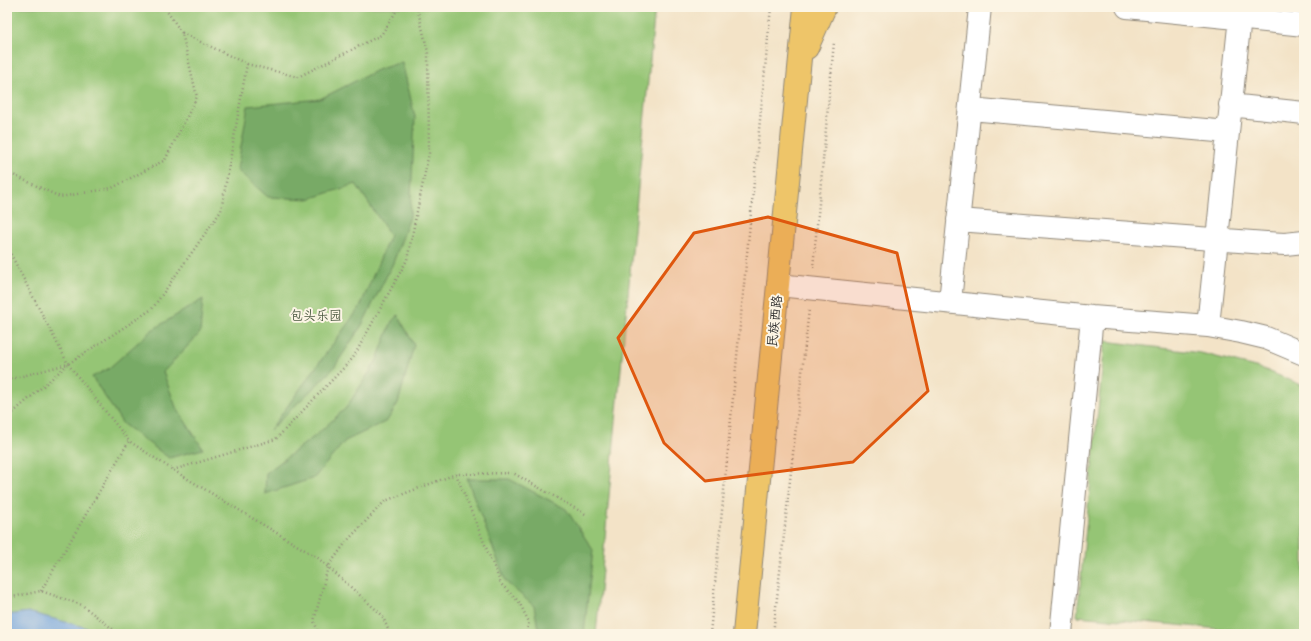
<svg xmlns="http://www.w3.org/2000/svg" width="1311" height="641" viewBox="0 0 1311 641" font-family="'Comic Neue','LXGW WenKai TC',sans-serif">
<style>
.green{fill:#95c574;stroke:#607850}
.forest{fill:#78aa66;stroke:#526a48}
.water{fill:#71a3dc;stroke:#4e6784}
.lines{fill:none;stroke-linecap:round;stroke-linejoin:round}
.minor-casing{stroke:#8f8779;stroke-width:24}
.major-casing{stroke:#8f8779;stroke-width:24}
.path{stroke:#8f8779;stroke-width:2.5;stroke-dasharray:1 3;stroke-linecap:butt}
.minor{stroke:#fff;stroke-width:22}
.major{stroke:#eec569;stroke-width:22}
.marked{fill:#df570e;fill-opacity:0.2;stroke:#df570e;stroke-width:3;stroke-linejoin:round}
.labels{text-anchor:middle;stroke-width:4;stroke-linejoin:round;paint-order:stroke}
.park-label{font-size:13px;fill:#4b5941;stroke:#fcf5e5}
.street-label{font-size:13px;fill:#2b2b2b;stroke:#fcf5e5}
</style>
<rect width="100%" height="100%" fill="#fcf5e5"/>
<filter id="ink" filterUnits="userSpaceOnUse"><feTurbulence type="fractalNoise" baseFrequency=".025" numOctaves="2"/><feDisplacementMap in="SourceGraphic" scale="8" xChannelSelector="R" yChannelSelector="G"/><feConvolveMatrix kernelMatrix="1 2 1 2 8 2 1 2 1" color-interpolation-filters="sRGB"/></filter>
<filter id="wash" filterUnits="userSpaceOnUse"><feTurbulence type="fractalNoise" baseFrequency=".012" numOctaves="4" result="noise"/><feDisplacementMap in="SourceGraphic" scale="16" xChannelSelector="R" yChannelSelector="G"/><feGaussianBlur stdDeviation="0.9" result="paint"/><feColorMatrix in="noise" values="0 0 0 0 0 0 0 0 0 0 0 0 0 0 0 0 0 1.4 0 .05"/><feComposite in="paint" operator="in"/></filter>
<g filter="url(#wash)">
<rect width="100%" height="100%" fill="#f3e3c7"/>
<!-- green -->
<path class="green" d="M7 7H655L596 634H7Z
M1105 341 1201 353 1263 369 1304 386V634H1275L1077 616Z"/>
<!-- forest -->
<path class="forest" d="M402 62 415 117 410 217 393 263 362 325 333 369 270 430 360 307 390 235 356 184 309 199 268 197 237 170 248 106 320 99 377 70Z
M203 299 200 333 163 372 176 407 203 449 169 458 123 424 92 377 108 369 152 330Z
M398 315 414 345 398 403 387 421 345 441 314 478 265 494 266 473 315 436 346 408 376 362 392 321Z
M467 479H509L566 509 593 550 584 634H539L534 606 506 582Z"/>
<!-- water -->
<path class="water" d="M28 612 88 628 93 634H7V615Z"/>
</g>
<g filter="url(#ink)">
<g class="lines">
<defs>
<path id="minor" d="M1127 7 1304 25
M1230 105 1304 113
M970 109 1228 132
M958 220 1266 243 1285 244 1304 242
M778 285 1092 317 1208 326 1241 332 1266 338 1304 354
M950 302 980 7
M1208 326 1241 7
M1061 634 1092 317"/>
<path id="major" d="M807 48 825 7
M744 634 805 7"/>
</defs>
<!-- minor casing -->
<use href="#minor" class="minor-casing"/>
<!-- major casing -->
<use href="#major" class="major-casing"/>
<!-- path -->
<path class="path" d="M182 33 247 64 298 77 381 35 399 7
M7 172 60 197 112 188 165 160 197 97 182 33 164 7
M7 247 68 364 129 441 173 470 318 558 382 615 390 634
M813 268 834 42
M7 380 68 364 152 309 221 211 247 64
M7 418 67 365
M173 470 276 439 353 358 407 260 429 153 428 52 417 7
M456 474 501 584 519 602 529 622 526 634
M41 591 129 441
M7 598 41 591 82 605 119 634
M319 634 314 621 328 567 346 542 385 501 456 474 513 473 587 515
M710 634 771 7
M773 634 809 309"/>
<!-- minor -->
<use href="#minor" class="minor"/>
<!-- major -->
<use href="#major" class="major"/>
</g>
</g>
<!-- marked area -->
<path class="marked" d="M768 217 897 253 928 391 853 462 705 481 664 443 618 338 694 233Z"/>
<g class="labels">
<!-- park labels -->
<g class="park-label">
<text x="316" y="320">包头乐园</text>
</g>
<!-- street labels -->
<g class="street-label">
<text transform="translate(774 321) rotate(-84)" y="5">民族西路</text>
</g>
</g>
<!-- margin -->
<rect width="1311" height="641" fill="none" stroke="#fcf5e5" stroke-width="24"/>
</svg>
